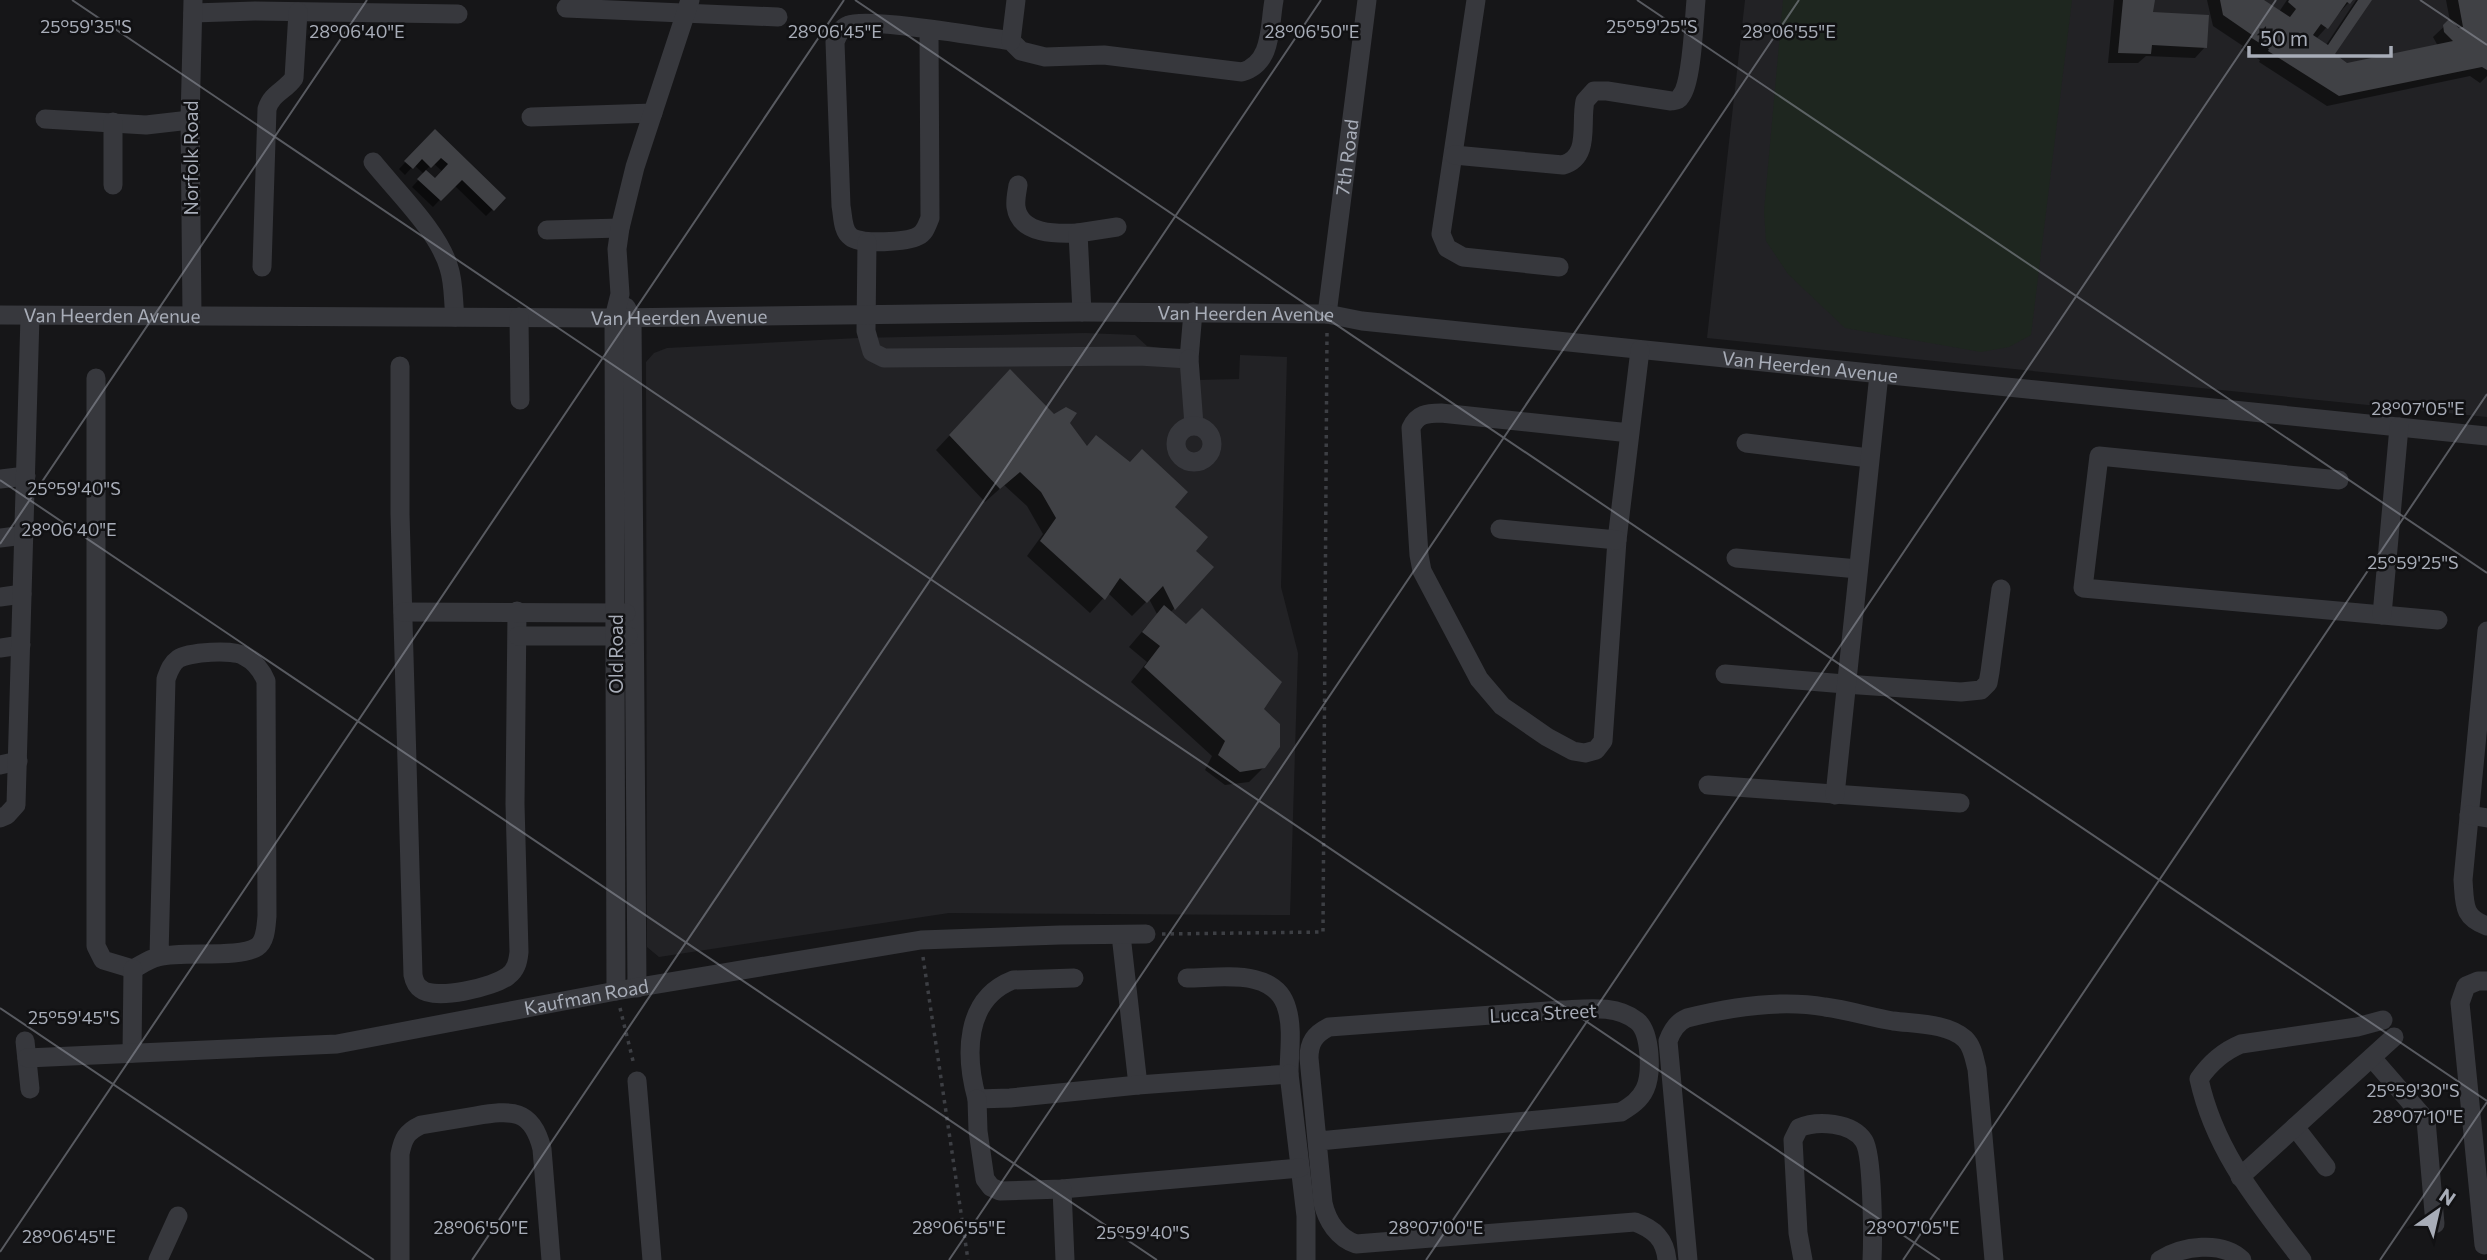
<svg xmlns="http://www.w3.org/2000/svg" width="2487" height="1260" viewBox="0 0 2487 1260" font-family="Commissioner,sans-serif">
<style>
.built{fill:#222225}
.green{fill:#1e261f}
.shadow{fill:#0007;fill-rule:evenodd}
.building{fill:#404145}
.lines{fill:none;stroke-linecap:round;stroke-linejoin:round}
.path{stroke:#3d3f44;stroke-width:3.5;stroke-dasharray:3.5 5;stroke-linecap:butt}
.minor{stroke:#37383d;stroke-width:19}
.ticks{fill:none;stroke:#a8adb8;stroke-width:2;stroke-opacity:0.45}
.labels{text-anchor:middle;stroke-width:5;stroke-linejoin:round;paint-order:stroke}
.street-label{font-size:19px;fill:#a8adb8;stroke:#111113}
.ticks-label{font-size:18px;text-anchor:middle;fill:#a8adb8;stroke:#111113;stroke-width:5;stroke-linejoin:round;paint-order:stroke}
</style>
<rect width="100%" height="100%" fill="#161618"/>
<!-- built -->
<path class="built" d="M1745 0H2487V417L1707 338Z
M1085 333 1135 335 1147 346 1180 351 1196 380 1239 379 1240 355 1287 357 1281 587 1298 653 1290 915 949 913 659 957 647 947 646 362 654 353 667 348 858 338Z"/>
<!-- green -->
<path class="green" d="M1783 0H2072L2031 335 2009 347 1981 352 1845 328 1788 274 1766 241 1764 211Z"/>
<!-- shadow -->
<path class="shadow" d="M2114 0H2153L2151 13 2205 47 2195 58 2146 56 2138 63H2108Z
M2207 0H2261L2279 12 2287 0H2351L2316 39 2326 45 2356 0H2370L2333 55 2347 65 2438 46 2433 37 2450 21 2446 0H2487V76L2480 83 2470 76 2327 106 2259 62 2260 60 2241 48 2243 46 2213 26Z
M435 131 504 198 486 216 454 185 433 207 412 187 424 174 414 165 405 175 399 169ZM433 163 443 172 435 180 425 171Z
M996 386 1067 423 1086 447 1173 507 1193 551 1212 567 1170 613 1261 710 1264 767 1249 782 1225 785 1205 770 1212 756 1131 682 1147 662 1129 647 1157 614 1149 599 1132 616 1108 593 1090 613 1027 556 1043 534 1027 506 1004 485 985 502 936 450Z"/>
<!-- building -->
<path class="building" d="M2123 0H2155L2153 12 2209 15 2207 48 2152 45 2151 54 2118 53Z
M2220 0H2264L2290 17 2296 9 2288 2 2289 0H2353L2350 4 2347 2 2328 29 2321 24 2313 35 2328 45 2358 0H2372L2335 54 2347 63 2453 41 2444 32 2443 25 2449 19 2459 28 2463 27 2458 0H2487V70L2482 67 2339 96 2268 51 2269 49 2250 37 2252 35 2223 15Z
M435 129 506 198 494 211 462 180 441 201 417 179 426 170 435 178 448 164 441 158 431 168 422 159 413 169 404 161Z
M1010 369 1054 414 1066 407 1077 413 1070 423 1087 446 1096 435 1130 462 1142 449 1188 492 1175 507 1208 537 1196 551 1214 567 1175 610 1163 586 1147 603 1120 578 1105 600 1040 541 1056 518 1041 492 1020 472 1000 489 949 435Z
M1164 605 1186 624 1202 608 1282 682 1264 709 1280 724V747L1265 768 1240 772 1218 755 1225 741 1144 667 1160 646 1142 632Z"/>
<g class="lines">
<!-- path -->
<path class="path" d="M1162 934 1323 932 1327 331
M923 957 968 1260
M620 1008 634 1065"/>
<!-- minor -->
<g class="minor">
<path d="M1476 0 1441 234 1447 248 1463 257 1559 267"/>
<path d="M566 8 778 17"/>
<path d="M193 13 255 11 458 14"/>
<path d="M929 30 930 218C927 225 925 233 918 236 907 242 861 245 851 237 842 231 843 215 841 206L835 42C838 34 841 28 849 25 867 17 984 37 1011 41L1021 51 1045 57 1104 55 1242 72C1273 63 1269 27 1274 0"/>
<path d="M1011 41 1016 0"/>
<path d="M531 117 653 113"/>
<path d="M45 119 146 125 190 120"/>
<path d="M1454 155 1563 165C1591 157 1580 123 1585 101L1594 91H1607L1671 101C1677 100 1678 101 1681 96 1692 83 1694 20 1696 0"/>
<path d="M373 162C397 192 439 232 449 268 454 283 453 301 455 317"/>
<path d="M113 185V122"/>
<path d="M1018 185C1017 192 1015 200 1016 207 1020 235 1058 234 1078 233"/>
<path d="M547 230 620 228"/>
<path d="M867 242 866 331 872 352 884 358 1139 356 1189 359 1193 312"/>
<path d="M262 267 267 109C272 93 285 91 294 78L298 12"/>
<path d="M626 307 632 318 637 988"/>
<path d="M1082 312 1078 233 1117 227"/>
<path id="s1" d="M1327 314 1367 0"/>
<path id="s2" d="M0 315 614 318 1082 312 1327 314 1362 321 2487 436"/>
<path d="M192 315 190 120 193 0"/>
<path d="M519 317 520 400"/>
<path d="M1189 359 1194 425"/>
<path d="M400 366V514L413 975C414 980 416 986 421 989 435 1001 494 987 508 976 516 970 518 962 519 952L515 804 517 611"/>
<path d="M96 378V946L103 960 133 969C141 965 149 959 158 957 181 950 239 959 257 947 266 941 266 926 267 916L266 681C262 671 254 661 244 656 234 649 188 652 178 659 171 664 169 671 166 679L159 956"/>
<circle cx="1194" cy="444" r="18"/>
<path d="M1630 433 1441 413C1427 413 1417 414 1411 428L1419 555 1422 571 1479 679 1502 706 1547 737 1573 751 1585 753 1596 750 1603 741 1617 540 1640 350"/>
<path d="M1746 443 1869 458"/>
<path d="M0 479 26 476"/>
<path d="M2339 480 2099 456 2083 588 2438 620"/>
<path d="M1500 529 1617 540"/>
<path d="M0 538 24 535"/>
<path d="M1736 558 1858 569"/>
<path d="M0 597 22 594"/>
<path d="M403 612 626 613"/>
<path d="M2382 615 2399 427"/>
<path d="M2487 631 2463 880C2465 904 2462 917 2487 926"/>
<path d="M518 636H628"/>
<path d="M0 648 21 645"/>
<path d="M1725 674 1845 684 1961 692 1981 690 1988 683 1990 672 2001 589"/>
<path d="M0 765 18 761"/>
<path d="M1708 785 1960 803"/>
<path d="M1835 795 1879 374"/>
<path d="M2469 815 2487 818"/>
<path d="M0 818 7 815 16 805 30 316"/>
<path d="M1121 935 1138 1085"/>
<path d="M1074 978 1013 980C964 999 965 1056 977 1099L1010 1098 1138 1085 1289 1074C1289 1053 1293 1029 1287 1009 1276 967 1220 978 1187 978"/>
<path d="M616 991 614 318 620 294 617 249 620 228 635 167 690 0"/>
<path d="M25 1041 30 1089"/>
<path d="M132 1053 133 969"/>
<path id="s3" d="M27 1058 337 1044 616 991 921 940 1060 935 1146 934"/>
<path d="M2372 1058 2426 1120 2435 1224"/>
<path d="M1289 1074 1306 1216V1260"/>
<path d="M637 1081 652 1260"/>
<path d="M977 1099 978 1131 985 1179 991 1187 1000 1191 1062 1189 1300 1168"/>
<path d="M2295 1127 2326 1167"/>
<path d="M1319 1141 1621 1112C1631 1106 1640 1100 1645 1089 1652 1074 1651 1032 1637 1021 1616 1004 1586 1009 1561 1010L1329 1027C1315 1034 1309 1042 1309 1058L1323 1203C1327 1221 1338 1238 1356 1244L1635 1222C1654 1229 1665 1239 1667 1260"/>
<path d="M2240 1177 2394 1037"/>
<path d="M1062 1189 1065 1260"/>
<path d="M2484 1245 2460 1003 2466 986 2478 981H2487"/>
<path d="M158 1260 178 1216"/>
<path d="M400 1260V1154C403 1139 406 1132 421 1125 439 1122 457 1119 475 1116 511 1110 532 1108 542 1149L551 1260"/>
<path d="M1688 1260 1668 1041C1672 1030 1677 1022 1687 1018 1731 1007 1780 999 1825 1007 1848 1010 1870 1017 1893 1021 1915 1024 1948 1023 1965 1039 1973 1047 1974 1058 1977 1069L1994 1260"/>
<path d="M1803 1260 1798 1233 1793 1140 1799 1128C1817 1120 1852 1122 1864 1141 1873 1155 1873 1240 1872 1260"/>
<path d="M2160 1260C2182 1246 2222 1240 2242 1260"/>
<path d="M2302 1260C2258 1202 2215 1152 2199 1079 2210 1063 2224 1051 2241 1044L2357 1027 2383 1020"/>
</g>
</g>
<!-- ticks -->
<path class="ticks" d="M72 0 1940 1260M855 0 2487 1101M1637 0 2487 573M2420 0 2487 45M0 480 1157 1260M0 544 367 0M0 1008 374 1260M0 1252 844 0M472 1260 1321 0M949 1260 1799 0M1426 1260 2276 0M1903 1260 2487 394M2380 1260 2487 1102"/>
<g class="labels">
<!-- street labels -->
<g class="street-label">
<text dy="7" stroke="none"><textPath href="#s1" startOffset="158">7th Road</textPath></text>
<text transform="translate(191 158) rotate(-90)" y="7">Norfolk Road</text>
<text dy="7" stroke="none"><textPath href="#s2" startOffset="112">Van Heerden Avenue</textPath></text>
<text dy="7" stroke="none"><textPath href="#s2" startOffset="1246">Van Heerden Avenue</textPath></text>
<text dy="7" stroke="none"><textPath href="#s2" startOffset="679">Van Heerden Avenue</textPath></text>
<text dy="7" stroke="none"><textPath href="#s2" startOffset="1813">Van Heerden Avenue</textPath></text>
<text transform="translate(616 654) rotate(-90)" y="7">Old Road</text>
<text dy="7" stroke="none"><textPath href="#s3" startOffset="564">Kaufman Road</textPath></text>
<text transform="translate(1543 1013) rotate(-3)" y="7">Lucca Street</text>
</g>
</g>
<g class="ticks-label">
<text x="86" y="33">25°59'35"S</text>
<text x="1652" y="33">25°59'25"S</text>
<text x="357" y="38">28°06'40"E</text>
<text x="835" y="38">28°06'45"E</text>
<text x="1312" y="38">28°06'50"E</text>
<text x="1789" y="38">28°06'55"E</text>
<text x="2418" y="415">28°07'05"E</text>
<text x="74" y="495">25°59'40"S</text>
<text x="69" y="536">28°06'40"E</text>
<text x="2413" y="569">25°59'25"S</text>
<text x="74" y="1024">25°59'45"S</text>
<text x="2413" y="1097">25°59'30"S</text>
<text x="2418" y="1123">28°07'10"E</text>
<text x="481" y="1234">28°06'50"E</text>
<text x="959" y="1234">28°06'55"E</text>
<text x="1436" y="1234">28°07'00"E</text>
<text x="1913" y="1234">28°07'05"E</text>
<text x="1143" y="1239">25°59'40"S</text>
<text x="69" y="1243">28°06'45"E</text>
</g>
<!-- north arrow -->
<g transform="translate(2438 1211) rotate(34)" stroke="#111113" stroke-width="5" paint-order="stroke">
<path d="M0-5L12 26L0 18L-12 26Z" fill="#a8adb8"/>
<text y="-10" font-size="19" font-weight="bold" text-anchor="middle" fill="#a8adb8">N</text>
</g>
<!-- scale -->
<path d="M2249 46v10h142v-10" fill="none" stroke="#a8adb8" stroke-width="3.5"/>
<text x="2260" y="46" font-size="21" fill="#a8adb8" stroke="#111113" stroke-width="5" paint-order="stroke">50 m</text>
</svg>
